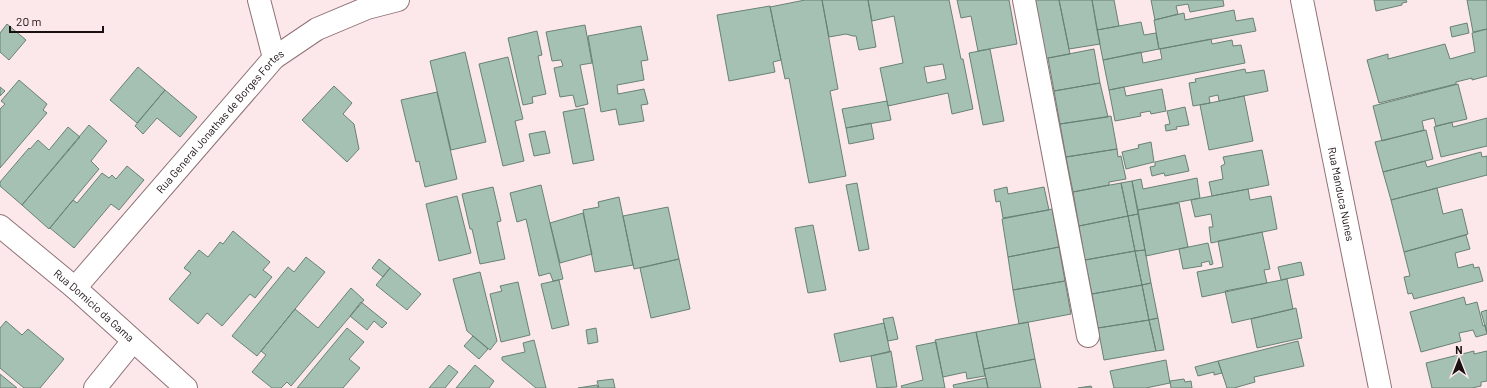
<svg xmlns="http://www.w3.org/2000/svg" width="1487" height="388" viewBox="0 0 1487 388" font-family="Barlow,sans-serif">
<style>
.building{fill:#a5c1b3;stroke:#688275;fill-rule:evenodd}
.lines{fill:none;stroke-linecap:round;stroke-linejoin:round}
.street-casing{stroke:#8f7275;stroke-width:24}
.street{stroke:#fff;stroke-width:22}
.labels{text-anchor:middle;stroke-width:4;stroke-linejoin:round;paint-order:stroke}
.street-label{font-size:11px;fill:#1a1011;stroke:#fce8ea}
</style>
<rect width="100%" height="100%" fill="#fce8ea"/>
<!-- building -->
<path class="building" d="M805 0H822L838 89 830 91 846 176 809 183 789 78 785 79 770 7Z
M822 0H868L876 47 859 50 856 36H853L846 34 829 37Z
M868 0H949L961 59H963L973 109 952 114 948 93 888 106 880 68 903 63 894 16 872 21ZM943 64 946 79 927 83 924 67Z
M957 0H1009L1017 44 978 51 971 16 961 18Z
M1032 0H1059L1070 54 1043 59Z
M1059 0H1092L1100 44 1069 49Z
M1092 0H1114L1119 26 1097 30Z
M1151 0H1223L1224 6 1190 12 1188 4 1176 6 1178 14 1155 20Z
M1374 0H1406L1407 2 1402 3V5L1376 11Z
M1467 0H1487V29L1473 32Z
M770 6 781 60 773 62 775 72 729 81 717 15Z
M1234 10 1236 21 1253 18 1256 31 1159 49 1154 20 1184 13 1185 20Z
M1141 22 1144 35 1156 33 1159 49 1103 60 1097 30Z
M1467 23 1469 33 1452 37 1450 27Z
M7 24 26 40 9 60 0 52V33Z
M585 25 592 63 580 65 588 104 576 107 573 95 560 97 554 68 563 66 561 60 552 61 546 32Z
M641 26 648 60 641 61 644 80 617 85 618 94 644 89 648 104 641 105 644 121 619 125 616 109 601 112 588 36Z
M1487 29V76L1472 80V78L1456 82V84L1379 103 1367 60 1388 54V59L1445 44 1450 59 1475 52 1472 33Z
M537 31 542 55 538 56 546 94 532 97 533 103 523 105 508 38Z
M1211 39 1212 44 1232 40 1233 46 1241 45 1245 63 1109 90 1103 60 1141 52 1143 63 1162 59 1160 49Z
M990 49 1004 121 983 125 969 53Z
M1094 49 1100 83 1054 91 1048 58Z
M465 52 486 142 451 150 430 61Z
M508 57 523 119 515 121 524 161 503 166 479 64Z
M138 67 165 90 137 123 110 100Z
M1245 69 1246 73 1264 70 1268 91 1219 101 1218 95 1209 97 1210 103 1193 106 1189 83 1196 82 1195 79Z
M19 80 47 104 43 110 47 113 0 168V109L5 104 1 101Z
M1100 83 1108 117 1060 124 1054 91Z
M1458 84 1467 119 1436 126 1434 118 1422 121 1424 130 1382 141 1373 106Z
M334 86 352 103 343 114 354 124 359 149 347 162 302 120Z
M0 87 5 91 0 96Z
M1124 87 1126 96 1162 89 1166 111 1151 114 1150 111 1140 113 1141 116 1115 121 1109 90Z
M165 90 197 117 180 137 157 118 143 134 135 126Z
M437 92 457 179 425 187 419 161 416 162 401 100Z
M1244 96 1253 141 1209 150 1200 105Z
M887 101 891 120 846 128 842 109Z
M1185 107 1189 125 1176 127 1177 129 1166 131 1165 125 1170 124 1167 111Z
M584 108 594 160 573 164 563 112Z
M1111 116 1117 149 1066 157 1060 124Z
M1487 118V146L1441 157 1434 127 1452 122 1453 127Z
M871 123 874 139 849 144 846 128Z
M89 125 107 141 91 161 99 169 49 229 22 205Z
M68 127 80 137 22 205 0 186V182L29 148 30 149 38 140 49 150Z
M1426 130 1433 159 1383 172 1375 142Z
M545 131 550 153 534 156 529 134Z
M1151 142 1154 162 1126 169 1122 152 1139 148 1138 145Z
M1117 149 1118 157 1121 156 1126 179 1109 182V185L1073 192 1066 157Z
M1262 150 1269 185 1212 196 1209 182 1223 179 1221 166 1225 164 1223 157Z
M1481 152 1482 157 1487 156V175L1391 200 1383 172 1425 161 1427 167Z
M1185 155 1189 171 1165 176 1164 173 1152 176 1150 167 1155 166V162Z
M127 166 144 180 119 210 111 204 74 248 50 228 73 200 77 203 102 173 109 178 112 175 116 179Z
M1197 178 1200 198 1138 210 1132 181 1141 179 1143 189Z
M1132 181 1138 214 1128 216 1121 183Z
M857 183 869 249 859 251 846 185Z
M1121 183 1128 216 1079 226 1073 192Z
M541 185 563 279 553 281 550 273 539 276 526 219 517 222 510 193Z
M493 187 501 221 497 222 505 259 480 264 472 229H470L462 194Z
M1007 187 1008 194 1044 187 1049 210 1003 218 1000 201 996 202 994 190Z
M1437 188 1443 214 1462 209 1468 234 1404 252 1391 200Z
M1248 189 1250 200 1271 196 1277 229 1211 243 1209 227H1213L1211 214 1195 217 1191 200Z
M457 196 471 253 439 261 426 204Z
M619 197 633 265 595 272 583 210 599 207 598 202Z
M1179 203 1188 247 1146 256 1138 210Z
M668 207 679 259 634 269 623 216Z
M1052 209 1059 247 1008 257 1002 219Z
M583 213 592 254 560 263 550 223Z
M1138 214 1145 250 1135 251 1128 216Z
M1128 216 1135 251 1085 260 1079 226Z
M813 225 826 290 808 293 795 228Z
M233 231 270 262 263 270 272 277 255 298 250 294 222 326 207 313 198 324 169 299 191 273 184 268 199 250 208 257 220 242 223 244Z
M1262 232 1270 269 1264 270 1267 283 1202 297 1197 272 1223 267 1218 241Z
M1466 235 1470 249 1455 253 1458 268 1473 264 1474 268 1479 267 1483 281 1414 299 1412 293 1408 294 1404 277 1410 276 1404 252Z
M1208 243 1213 264 1210 265 1209 261 1201 263 1202 266 1183 269 1179 249Z
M1059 247 1065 281 1013 290 1008 257Z
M1145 250 1151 283 1142 285 1135 251Z
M1135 251 1142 285 1092 294 1085 260Z
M306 257 325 272 257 356 232 336 288 267 294 272Z
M379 259 390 268 383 277 372 268Z
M679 259 690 309 651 318 640 268Z
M1301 262 1304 275 1281 280 1278 267Z
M390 268 421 294 407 310 376 285Z
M480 272 497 341 490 350 467 331 453 279Z
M1287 279 1293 309 1232 323 1225 291Z
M559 280 569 325 552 329 541 284Z
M1065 281 1071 314 1019 324 1013 290Z
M518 282 530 335 501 342 490 294 502 291 500 286Z
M1151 283 1158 318 1149 320 1142 285Z
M1142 285 1149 320 1098 328 1092 294Z
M351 288 364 300 291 386 287 382 281 388H272L252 372 266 355 261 351 295 309 318 328Z
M1464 297 1466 305 1477 302 1483 326 1485 325 1487 334 1476 337 1473 330 1459 333 1461 341 1421 352 1410 312Z
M361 302 387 323 382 328 374 321 367 330 350 316Z
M1296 308 1302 338 1257 348 1251 319Z
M1487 310V333L1481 312Z
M893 317 898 339 888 341 883 319Z
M1158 318 1164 350 1156 351 1149 320Z
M1149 320 1156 351 1104 360 1098 328Z
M6 321 22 335 28 329 64 359 40 388H24L0 368V328Z
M1028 322 1035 359 984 369 976 332Z
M884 323 890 352 840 362 834 334Z
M347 328 364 342 349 359 360 368 343 388H297Z
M596 328 598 342 588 344 586 330Z
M976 332 985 376 967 379 966 372 943 377 935 340Z
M473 336 488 349 479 359 464 346Z
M534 340 546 388H536L502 360V357L525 352 523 343Z
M1298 341 1304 366 1254 377 1255 382 1234 388H1227L1218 361Z
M936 342 945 388H902L901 386 923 380 916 346Z
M891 351 897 387 877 388 871 356Z
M1474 351V354L1487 351V381L1481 382V386L1472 388H1432L1426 363Z
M1035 359 1041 388H988L984 369Z
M1166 360 1170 383 1146 388H1114L1110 371Z
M1218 361 1222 373 1214 375V372L1198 376 1195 367Z
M449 365 458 372 445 388H429Z
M475 365 494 381 489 388H456Z
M0 374 17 388H0Z
M986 378 988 388H954L953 385Z
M613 379 615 388H599L597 381Z
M1184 379 1185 382 1191 381 1192 388H1171L1170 381Z
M597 385 598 388H578Z
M1091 386 1092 388H1078Z"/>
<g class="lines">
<defs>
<g id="street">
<path d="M259 0 274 58"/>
<path d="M1024 0 1088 336"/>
<path id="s1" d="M1302 0 1380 388"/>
<path id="s2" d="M0 226 75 288 186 388"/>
<path id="s3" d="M75 288 274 58 317 29 367 8 398 0"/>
<path d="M95 388 133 341"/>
</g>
</defs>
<!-- street casing -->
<use href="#street" class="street-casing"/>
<!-- street -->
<use href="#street" class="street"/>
</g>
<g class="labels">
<!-- street labels -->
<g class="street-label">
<text dy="4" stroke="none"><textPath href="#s3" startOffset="221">Rua General Jonathas de Borges Fortes</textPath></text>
<text dy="4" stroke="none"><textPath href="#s1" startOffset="198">Rua Manduca Nunes</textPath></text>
<text dy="4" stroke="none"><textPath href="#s2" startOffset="123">Rua Domicio da Gama</textPath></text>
</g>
</g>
<!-- north arrow -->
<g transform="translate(1459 360)" stroke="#fce8ea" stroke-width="3" paint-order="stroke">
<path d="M0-3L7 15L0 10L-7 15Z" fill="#1a1011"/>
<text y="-6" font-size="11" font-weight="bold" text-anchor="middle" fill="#1a1011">N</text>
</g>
<!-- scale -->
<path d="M10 26v6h93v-6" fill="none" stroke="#1a1011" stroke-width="2"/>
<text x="16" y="26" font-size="12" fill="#1a1011" stroke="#fce8ea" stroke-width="3" paint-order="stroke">20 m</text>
</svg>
